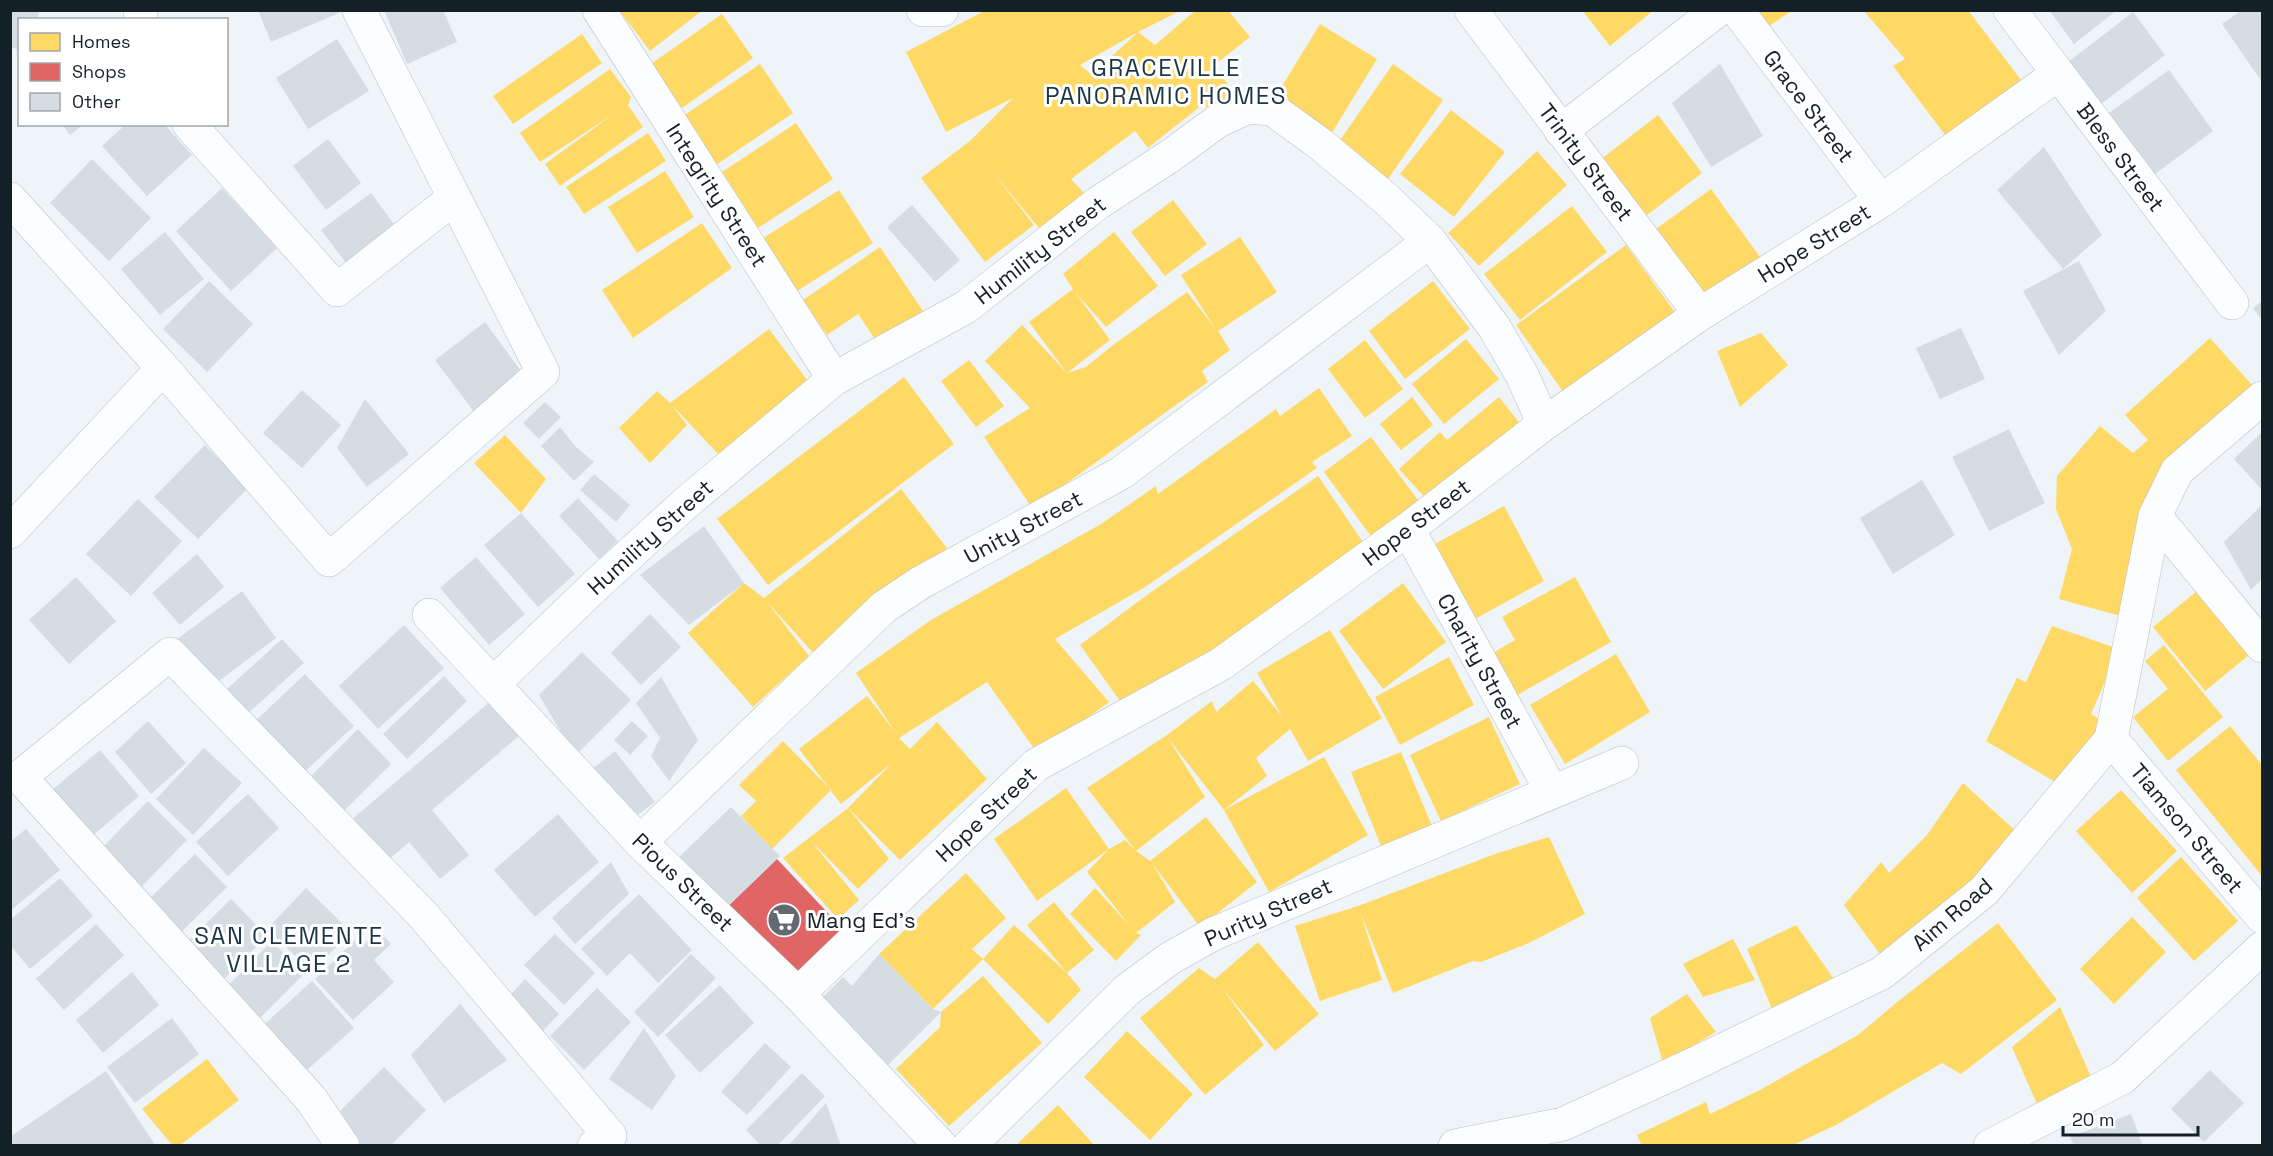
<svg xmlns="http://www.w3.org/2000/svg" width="2273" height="1156" viewBox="0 0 2273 1156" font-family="'Space Grotesk',sans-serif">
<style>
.homes{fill:#ffd966;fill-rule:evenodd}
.shops{fill:#e06666}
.building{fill:#d5dde3}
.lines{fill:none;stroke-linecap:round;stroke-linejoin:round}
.street-casing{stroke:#b6bfc4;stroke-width:34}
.street{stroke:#fcfdfe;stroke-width:33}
.labels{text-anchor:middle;stroke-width:6;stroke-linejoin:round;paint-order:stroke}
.street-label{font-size:22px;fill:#142027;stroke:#fff}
.poi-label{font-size:22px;fill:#142027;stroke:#fff;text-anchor:start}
.neighbourhood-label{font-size:24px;letter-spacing:1.5px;fill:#1b3645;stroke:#fff}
</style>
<rect width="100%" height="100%" fill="#eef4f8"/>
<!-- homes -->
<path class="homes" d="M619 10H703L650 51Z
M986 10H1182L1138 32 1155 45 1196 10H1228L1250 37 1213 66 1236 94 1222 113 1202 105 1148 148 1135 131 1071 179 1088 197 1043 233 991 170 1034 225 985 262 921 178 970 141 1013 98 946 132 906 52ZM1138 32 1092 75 1080 65Z
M1582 10H1654L1610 46Z
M1751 10H1793L1763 30Z
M1863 10H1968L2021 80 1946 136 1893 66 1905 59Z
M722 14 753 58 682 108 651 64Z
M1320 24 1377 59 1330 136 1273 101Z
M582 34 602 63 513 124 493 96Z
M760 64 793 113 713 167 680 118Z
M1393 64 1443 100 1388 179 1338 143Z
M610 69 631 97 628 105 643 127 560 186 545 164 612 115 540 162 520 133Z
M1451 110 1505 152 1454 217 1400 174Z
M1658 115 1702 173 1634 225 1591 167Z
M796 123 833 179 758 228 722 172Z
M648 133 666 161 584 214 566 187Z
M1537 151 1567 185 1479 266 1448 233Z
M665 171 694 217 637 253 608 207Z
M1711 189 1765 264 1699 312 1645 237Z
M839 190 873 243 794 293 760 240Z
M1173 200 1207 244 1165 276 1131 232Z
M1572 206 1607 252 1520 320 1484 274Z
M702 223 732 268 633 338 602 290Z
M1114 232 1158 286 1106 327 1076 293 1110 340 1067 373 1029 322 1073 289 1063 274Z
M1240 237 1277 292 1218 331 1230 350 1202 371 1208 382 1032 508 984 437 1030 408 985 361 1022 325 1067 373 1086 367 1113 345 1187 292 1215 328 1181 275Z
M1626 245 1682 322 1571 403 1516 325Z
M880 247 927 317 881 348 858 314 827 335 803 300Z
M1433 281 1470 329 1405 379 1369 331Z
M769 329 814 389 718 454 672 405 687 425 650 463 619 428 657 391 670 403Z
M1761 333 1788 365 1740 407 1717 351Z
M2210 338 2261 395 2165 488 2124 617 2059 599 2072 549 2056 509 2057 476 2100 426 2133 453 2148 440 2125 415Z
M1466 339 1499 379 1444 424 1412 384Z
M1365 340 1403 389 1365 418 1328 369Z
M969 360 1004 406 976 427 941 381Z
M904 377 954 444 768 585 717 519Z
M1319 388 1352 436 1312 462 1317 468 1199 550 1145 587 1055 639 1109 702 1038 754 987 682 899 738 910 749 937 722 987 779 900 860 848 808 889 859 858 889 811 841 859 900 838 919 783 858 848 808 892 763 841 804 799 749 867 696 896 733 856 673 931 620 1101 524 1156 486 1158 494 1276 409 1280 416Z
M1412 397 1433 425 1401 450 1380 424Z
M1499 397 1521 425 1429 502 1399 469 1440 432 1447 440Z
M505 435 546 479 521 513 474 463Z
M1371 437 1423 507 1376 543 1324 472Z
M1318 476 1367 548 1130 715 1080 645 1147 595Z
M901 489 947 548 873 607 817 657 767 602 809 656 753 707 688 633 744 583 764 598Z
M1504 506 1544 581 1473 620 1433 545Z
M1575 577 1611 642 1519 694 1518 701 1491 654 1515 640 1502 617Z
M1403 583 1446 642 1383 689 1339 631Z
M2197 591 2249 655 2205 691 2153 627Z
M2052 626 2119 649 2091 714 2106 723 2067 789 1986 741 2017 678 2026 682Z
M1330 630 1382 718 1308 761 1290 729 1256 758 1267 776 1224 810 1168 738 1205 797 1136 851 1150 861 1206 817 1257 882 1200 927 1152 863 1175 902 1136 933 1141 935 1116 961 1070 914 1095 888 1130 926 1087 872 1109 849 1037 901 994 839 1066 788 1109 849 1125 840 1136 851 1087 788 1167 735 1212 701 1216 712 1253 681 1282 716 1257 673Z
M2164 645 2223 717 2168 761 2133 717 2168 689 2145 661Z
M1616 654 1650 712 1565 764 1530 705Z
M1449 657 1474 705 1400 745 1375 697Z
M1489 717 1520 784 1441 821 1410 755Z
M2230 726 2262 765V876L2176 770Z
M783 741 831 790 772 849 741 816 756 801 739 785Z
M1401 752 1432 826 1381 846 1351 772Z
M1324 757 1368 835 1269 892 1224 810Z
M1963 783 2030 844 1890 968 1844 905 1881 862 1889 873 1927 835Z
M2121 790 2177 851 2132 893 2076 831Z
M1549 837 1585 914 1529 943 1481 962 1473 961 1393 993 1360 912 1382 980 1320 1001 1295 926 1358 906 1495 854Z
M2181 857 2238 921 2194 961 2137 898Z
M966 873 1006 918 972 949 983 959 1014 925 1067 973 1027 925 1054 902 1094 950 1067 973 1081 990 1048 1024 983 959 933 1009 879 954Z
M2132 917 2166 952 2114 1004 2080 969Z
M1998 923 2057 1000 1961 1074 1942 1063 1836 1125 1791 1146H1642L1637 1135 1706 1102 1710 1114 1758 1091 1858 1035 1896 1003Z
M1796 925 1843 992 1780 1028 1747 949Z
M1733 939 1755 980 1703 997 1683 964Z
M1258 942 1319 1014 1275 1051 1222 988 1264 1045 1205 1095 1140 1018 1199 968 1215 979Z
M983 976 1042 1043 949 1126 896 1069 940 1027 941 1012Z
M1687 994 1716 1032 1663 1063 1650 1018Z
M2060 1007 2092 1079 2037 1104 2012 1047Z
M1127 1031 1193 1094 1150 1140 1084 1077Z
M207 1059 239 1100 179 1146H173L142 1109Z
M1058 1105 1095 1146H1015Z"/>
<!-- shops -->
<path class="shops" d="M777 859 844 930 792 980 724 910Z"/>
<!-- building -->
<path class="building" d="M10 10H40L37 20H20V50L10 47Z
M258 10H338L339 13 271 42Z
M384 10H443L457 42 407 64Z
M2049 10H2117L2074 44Z
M2242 10H2262V82L2222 24Z
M2133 12 2165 55 2096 108 2063 66Z
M337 39 369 91 308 129 276 78Z
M1720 64 1763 136 1711 167 1672 103Z
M2169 70 2213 131 2151 177 2106 115Z
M62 124H84L70 135Z
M126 124H164L192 155 147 196 102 146Z
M328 139 361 183 326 210 293 166Z
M2044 147 2102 235 2063 269 1997 190Z
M92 159 151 218 109 261 50 203Z
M222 188 277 248 231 291 176 231Z
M371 193 402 235 353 272 321 230Z
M912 205 960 260 935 282 887 227Z
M165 232 204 279 160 315 121 269Z
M2079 261 2106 311 2059 355 2023 291Z
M209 281 253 324 207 372 163 329Z
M2262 301V320L2253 308Z
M485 322 527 379 478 417 435 360Z
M1961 328 1985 379 1940 399 1916 348Z
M302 390 341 425 302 468 263 433Z
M365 399 409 454 367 487 337 448Z
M545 402 561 417 539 439 523 423Z
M560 427 575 446 594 462 574 481 541 446Z
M2009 429 2045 503 1989 531 1952 457Z
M2262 432V490L2234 459Z
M205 445 248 488 198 539 154 497Z
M594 474 630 505 616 522 580 490Z
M1922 480 1955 535 1893 574 1860 518Z
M578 498 618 541 599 559 559 516Z
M138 499 182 541 131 596 86 554Z
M2262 505V579L2251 590 2224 542Z
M521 513 575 574 538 607 484 545Z
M704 526 744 583 689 625 640 575Z
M197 554 224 587 180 625 152 593Z
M476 557 525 614 489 645 440 588Z
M76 577 116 621 69 664 29 620Z
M242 591 276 638 211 687 176 640Z
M650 614 681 647 641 685 611 653Z
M404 625 444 668 378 729 339 686Z
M282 639 304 663 248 713 227 689Z
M582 652 631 700 575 756 539 695Z
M305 674 354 726 298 778 249 727Z
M444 676 467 701 407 759 383 734Z
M661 677 698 740 669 781 651 756 660 738 636 703Z
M491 701 520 735 432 810 469 855 440 879 409 842 379 868 343 827Z
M148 721 186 763 151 794 115 752Z
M632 721 648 736 630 755 614 740Z
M358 729 391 764 336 819 303 784Z
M204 748 242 783 193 835 156 799Z
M100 750 139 796 91 837 52 790Z
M615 751 655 802 628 822 590 771Z
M248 794 279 828 228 876 196 842Z
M148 801 187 840 139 889 100 850Z
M731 807 780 856 724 910 676 860Z
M558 814 599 862 535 917 494 870Z
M26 829 60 870 10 911V842Z
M195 854 227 887 177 936 144 904Z
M611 862 629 894 575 944 552 918Z
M60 878 93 916 30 969 10 945V920Z
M306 888 351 932 312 972 267 929Z
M639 894 692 950 658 983 630 953 607 976 581 949Z
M231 899 267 936 216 987 180 949Z
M96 924 124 955 64 1010 36 979Z
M379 931 391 944 374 960 394 982 353 1020 315 979 354 941 360 948Z
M555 934 595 973 564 1005 524 965Z
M272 941 304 974 252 1026 220 994Z
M691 954 716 978 658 1037 634 1012Z
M879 954 933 1009 941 1012 884 1069 818 1002 843 977 852 986Z
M132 972 159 1005 103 1053 76 1020Z
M525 979 559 1014 539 1035 505 1001Z
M312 981 354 1028 298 1078 257 1031Z
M720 985 754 1023 700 1073 665 1035Z
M597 988 631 1022 584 1070 550 1036Z
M460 1004 507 1060 444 1103 411 1055Z
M172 1018 199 1054 135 1103 107 1067Z
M644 1028 676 1076 652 1110 609 1079Z
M765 1043 791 1067 747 1115 721 1092Z
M384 1067 426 1110 390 1146H348L327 1124Z
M2210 1070 2244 1103 2204 1142 2171 1109Z
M106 1071 156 1146H10V1137Z
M802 1073 825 1096 777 1146H761L746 1130Z
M826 1103 841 1146H788Z
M2131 1114 2143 1146H2074L2070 1137Z"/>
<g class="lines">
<defs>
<path id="street" d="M599 10 834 379
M923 10H942
M1471 10 1700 314
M1737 10 1881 201
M2010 10 2232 303
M140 20 141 10
M189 124 337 290 454 198
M1561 131 1718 10
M10 199 163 368 329 560 543 372 359 10
M2155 516 2262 646
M1408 529 1552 792
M10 532 163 368
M429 615 640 842 798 994 941 1146
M494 683 596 585 687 502 834 379 966 307 1098 203 1170 156 1218 121 1248 107 1272 109 1319 143 1385 198 1430 241 1494 327 1522 375 1544 424
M2111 739 2262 917
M640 842 884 607 920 583 1121 473 1430 241
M798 994 1036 765 1221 664 1408 529 1544 424 1700 314 1881 201 2058 74
M343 1146 311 1099 20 777 170 654 423 915 610 1136 594 1146
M969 1146 1127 990 1169 959 1213 934 1622 763
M1455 1146 1563 1124 1696 1063 1882 973 1984 891 2111 739 2155 516 2177 471 2262 398
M1990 1146 2122 1078 2262 948"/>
</defs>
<!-- street casing -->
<use href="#street" class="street-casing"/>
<!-- street -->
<use href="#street" class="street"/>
</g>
<!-- icons -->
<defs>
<symbol id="supermarket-disc" viewBox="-11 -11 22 22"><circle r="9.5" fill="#606a70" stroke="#fff"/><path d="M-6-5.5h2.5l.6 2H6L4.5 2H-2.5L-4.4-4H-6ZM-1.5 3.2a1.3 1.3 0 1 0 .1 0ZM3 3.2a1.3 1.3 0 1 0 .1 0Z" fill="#fff"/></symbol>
</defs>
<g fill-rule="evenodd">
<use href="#supermarket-disc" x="765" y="901" width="38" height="38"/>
</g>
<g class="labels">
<!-- street labels -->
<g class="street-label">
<text transform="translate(1809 106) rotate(53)" y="8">Grace Street</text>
<text transform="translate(2121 157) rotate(53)" y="8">Bless Street</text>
<text transform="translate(1586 162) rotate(53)" y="8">Trinity Street</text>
<text transform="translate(717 195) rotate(57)" y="8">Integrity Street</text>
<text transform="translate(1814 243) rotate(-32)" y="8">Hope Street</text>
<text transform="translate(1040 250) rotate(-38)" y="8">Humility Street</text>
<text transform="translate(1416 522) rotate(-37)" y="8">Hope Street</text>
<text transform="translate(1023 527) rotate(-28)" y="8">Unity Street</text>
<text transform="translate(650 537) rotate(-42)" y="8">Humility Street</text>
<text transform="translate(1480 661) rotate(61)" y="8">Charity Street</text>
<text transform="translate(986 814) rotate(-43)" y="8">Hope Street</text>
<text transform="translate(2187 828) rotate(50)" y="8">Tiamson Street</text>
<text transform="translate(683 882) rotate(44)" y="8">Pious Street</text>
<text transform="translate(1268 912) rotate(-24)" y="8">Purity Street</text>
<text transform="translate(1952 914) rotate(-41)" y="8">Aim Road</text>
</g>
<!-- poi labels -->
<g class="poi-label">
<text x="807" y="928">Mang Ed's</text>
</g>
<!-- neighbourhood labels -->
<g class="neighbourhood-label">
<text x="1166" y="76">GRACEVILLE<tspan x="1166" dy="28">PANORAMIC HOMES</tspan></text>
<text x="289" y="944">SAN CLEMENTE<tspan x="289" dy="28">VILLAGE 2</tspan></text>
</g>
</g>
<!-- border -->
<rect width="2273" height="1156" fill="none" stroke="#142027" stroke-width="24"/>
<!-- legend -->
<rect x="18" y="18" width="210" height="108" fill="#ffffff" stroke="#a1a6a9" stroke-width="1.5"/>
<rect x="30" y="33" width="30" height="18" fill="#ffd966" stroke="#a1a6a9" stroke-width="1.5"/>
<text x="72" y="48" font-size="18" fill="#142027">Homes</text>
<rect x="30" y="63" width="30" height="18" fill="#e06666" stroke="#a1a6a9" stroke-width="1.5"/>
<text x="72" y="78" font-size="18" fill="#142027">Shops</text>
<rect x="30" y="93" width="30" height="18" fill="#d5dde3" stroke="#a1a6a9" stroke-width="1.5"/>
<text x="72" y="108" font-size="18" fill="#142027">Other</text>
<!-- scale -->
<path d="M2063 1126v9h135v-9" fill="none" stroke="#142027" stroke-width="3"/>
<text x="2072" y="1126" font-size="18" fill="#142027" stroke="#ffffff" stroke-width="4.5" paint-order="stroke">20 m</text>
</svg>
